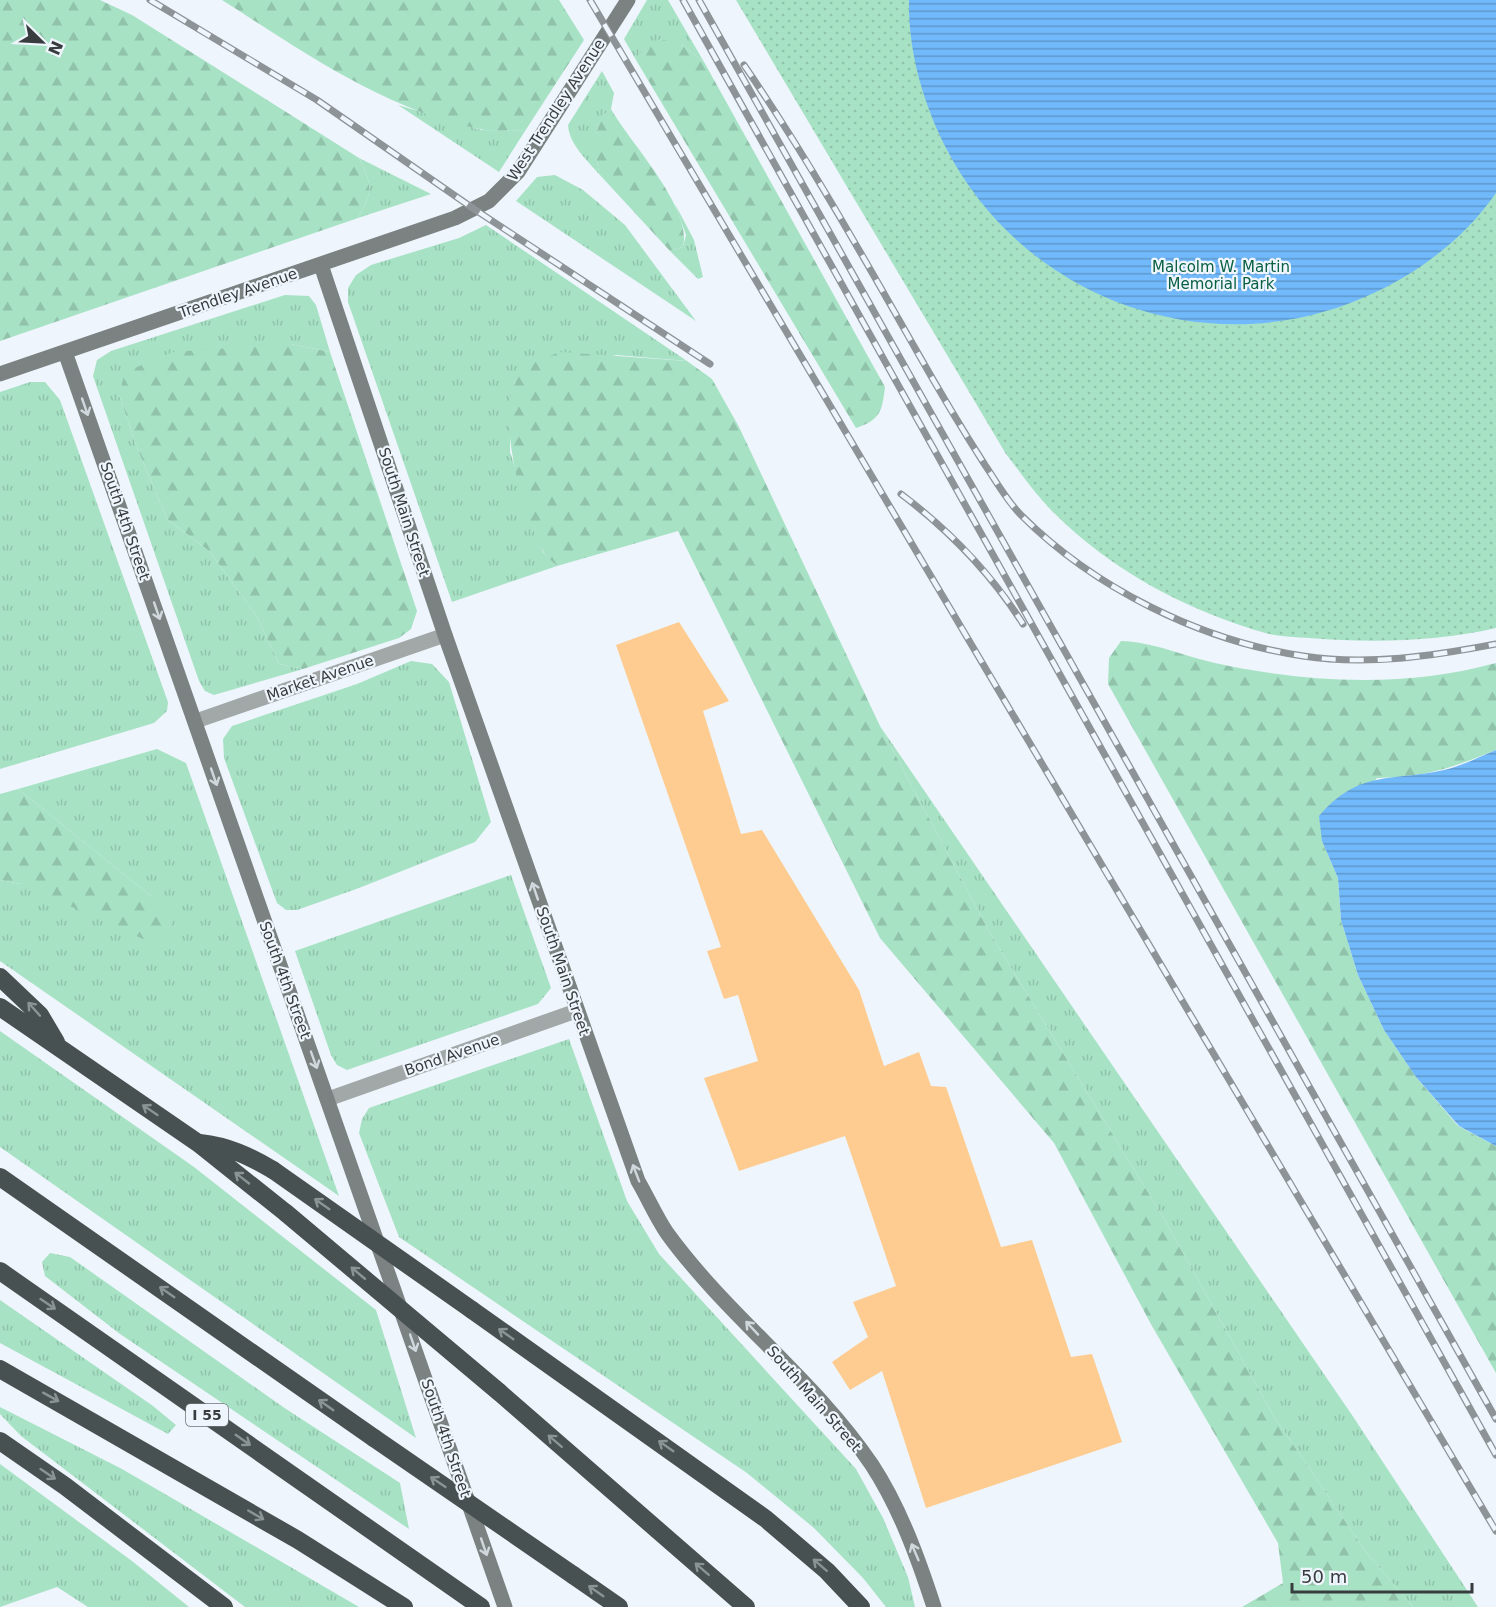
<svg xmlns="http://www.w3.org/2000/svg" width="1496" height="1607" viewBox="0 0 1496 1607" font-family="'DejaVu Sans',sans-serif">
<style>
.grass{fill:url(#grass-tufts)}
.forest{fill:url(#forest-firs)}
.park{fill:url(#park-dots)}
.water{fill:url(#water-rules)}
.building{fill:#fecc90}
.lines{fill:none;stroke-linecap:round;stroke-linejoin:round}
.street{stroke:#a2a7a7;stroke-width:15}
.secondary{stroke:#7b8281;stroke-width:15}
.highway{stroke:#485151;stroke-width:18}
.rail-casing{stroke:#8e9397;stroke-width:7}
.rail{stroke:#eef5fc;stroke-width:4.5;stroke-dasharray:14;stroke-linecap:butt}
.highway-bridge{stroke:#485151;stroke-width:18}
.oneway{stroke:#d1d8dd}
.oneway2{stroke:#8a9395}
.labels{text-anchor:middle;stroke-width:4.5;stroke-linejoin:round;paint-order:stroke}
.shield{fill:#eef5fc;stroke:#6f7477;stroke-width:1.5}
.shield-label{font-size:14px;font-weight:bold;fill:#393c3e}
.street-label{font-size:15px;fill:#393c3e;stroke:#eef5fc}
.park-label{font-size:15px;fill:#085f42;stroke:#eef5fc}
</style>
<defs>
<pattern id="grass-tufts" width="24" height="20" patternUnits="userSpaceOnUse" patternTransform="scale(1.5)"><rect width="24" height="20" fill="#a7e2c5"/><path d="M3 7l-1-3M5 7V3M7 7l1-3M15 17l-1-3M17 17v-4M19 17l1-3" fill="none" stroke="#90c3aa"/></pattern>
<pattern id="forest-firs" width="22" height="20" patternUnits="userSpaceOnUse" patternTransform="scale(1.5)"><rect width="22" height="20" fill="#a7e2c5"/><path d="M5 1l3.5 6h-7zM16 11l3.5 6h-7z" fill="#90c3aa"/></pattern>
<pattern id="park-dots" width="8" height="8" patternUnits="userSpaceOnUse" patternTransform="scale(1.5)"><rect width="8" height="8" fill="#a7e2c5"/><path d="M2 2h.1M6 6h.1" fill="none" stroke="#90c3aa" stroke-width="1.8" stroke-linecap="round"/></pattern>
<pattern id="water-rules" width="6" height="5" patternUnits="userSpaceOnUse" patternTransform="scale(1.5)"><rect width="6" height="5" fill="#71b9fa"/><path d="M0 2.5h6" fill="none" stroke="#5e98cc"/></pattern>
</defs>
<rect width="100%" height="100%" fill="#eef5fc"/>
<!-- grass -->
<path class="grass" d="M647 0H668L704 62 681 44 646 46 636 60 624 39Z
M602 71 614 93 611 109C590 124 596 151 599 174 587 160 569 144 568 125Z
M398 105 481 130 525 131 499 172Z
M359 158 431 194 358 218C374 191 372 184 359 158Z
M555 175 583 190 625 225 696 321 516 201 537 177Z
M675 204 694 240 703 277 698 279 670 251 683 247 686 235Z
M486 225 687 361 616 355 515 382 510 402V452L543 552 557 566 452 602 348 302V288L356 275 371 265 459 238Z
M285 295 309 296 316 305 330 352 291 344 119 395 138 450 167 519 209 551 256 615 279 664 303 669 214 695 205 691 199 681 93 376 97 360 111 351Z
M30 382H45L60 400 168 702 167 711 154 723 0 769V392Z
M411 661 432 664 449 682 491 822 475 842 359 888 297 910H286L277 903 224 758 223 739 232 726 357 684Z
M880 726 1354 1418 1478 1607H1413L1366 1552 1273 1415 1166 1222 990 933Z
M157 749 186 763 339 1196 0 961V880L21 884 151 896 18 789Z
M511 875 551 988 538 1004 347 1070 337 1065 331 1055 295 951Z
M0 1031 194 1167 376 1310 416 1438 0 1147Z
M569 1039 627 1201 659 1254 856 1469 883 1518 908 1577 915 1607H886L863 1578 814 1528 747 1473 399 1237 359 1133 362 1119 369 1108Z
M50 1253 70 1257 283 1407 400 1483 409 1529 120 1334 45 1276 42 1262Z
M0 1300 153 1406 176 1425 168 1434 0 1343Z
M0 1407 122 1469 359 1607H245L21 1436 0 1414Z
M0 1464 132 1561 189 1607H88L57 1587 0 1607Z"/>
<!-- forest -->
<path class="forest" d="M0 0H100L132 15 359 158C372 184 374 191 358 218L0 341Z
M222 0H559L584 40 525 131C511 130 494 132 479 129 385 110 302 51 222 0Z
M660 39 681 44 704 62 885 387C882 412 880 420 856 428L636 60 646 45Z
M611 109C630 143 693 208 683 247L670 251 599 174 594 142 601 116Z
M291 344 330 352 417 611 411 629 399 638 303 669 279 664 256 615 209 551 167 519 138 450 119 395 125 372 173 352Z
M560 352 687 361 712 379 739 427 880 726 990 933 1166 1222 1273 1415 1366 1552 1413 1607H1242L1283 1583 1278 1543 1152 1326 1054 1143 880 938 678 531 557 566C552 561 545 556 542 549 523 515 496 417 516 381 525 363 542 359 560 352Z
M1121 641C1154 642 1183 656 1215 663 1307 683 1405 688 1496 663V750C1452 768 1425 777 1377 778L1322 841 1338 878 1341 920 1358 975 1384 1030 1416 1077 1458 1126 1496 1146V1373L1108 684 1109 658Z
M18 789 151 896 173 922 166 941 150 942 21 884 0 880V794Z"/>
<!-- park -->
<path class="park" d="M736 0H1496V628C1436 642 1371 643 1310 638 1296 637 1282 637 1269 634 1189 612 1110 570 1052 511 1035 494 1021 473 1006 454Z"/>
<!-- water -->
<path class="water" d="M909 0H1496V193C1467 235 1424 269 1378 291 1219 369 1027 305 946 148 923 103 908 51 909 0Z
M1496 750V1146L1459 1126 1416 1077 1384 1030 1358 975 1341 920 1338 878 1322 841 1319 816C1360 769 1390 782 1444 770 1462 766 1479 757 1496 750Z"/>
<!-- building -->
<path class="building" d="M679 622 729 701 703 711 741 834 762 830 859 990 884 1066 919 1052 931 1086 946 1087 1001 1247 1032 1240 1071 1357 1092 1354 1122 1442 926 1508 882 1371 850 1390 832 1362 868 1337 853 1302 896 1286 845 1136 739 1171 704 1078 758 1061 738 995 724 999 707 951 721 947 616 645Z"/>
<g class="lines">
<!-- street -->
<path class="street" d="M196 721 445 635
M328 1099 576 1011"/>
<!-- secondary -->
<path class="secondary" d="M321 265 445 635 638 1181C648 1198 656 1217 667 1233 727 1316 814 1379 872 1465 900 1508 918 1558 934 1607
M65 352 505 1607
M0 374 455 218 489 201 518 172 628 0"/>
<!-- highway -->
<path class="highway" d="M0 977 40 1015 56 1042
M0 1007 198 1143 286 1213
M200 1143C228 1146 249 1156 273 1170
M0 1177 374 1438
M0 1271 481 1607
M472 1310 766 1519 827 1571 861 1607
M0 1369 298 1540 404 1607
M499 1392 746 1607
M0 1441 65 1486 224 1607
M573 1575 619 1607"/>
<defs>
<path id="rail" d="M150 0 317 100 474 209 710 364
M590 0 1496 1531
M683 0 1496 1455
M699 0 1496 1419
M744 65C807 157 860 251 915 348 937 387 960 426 985 465 996 481 1007 501 1021 515 1094 588 1201 641 1303 656 1367 666 1433 656 1496 644
M901 494C950 531 990 572 1023 624"/>
</defs>
<!-- rail casing -->
<use href="#rail" class="rail-casing"/>
<!-- rail -->
<use href="#rail" class="rail"/>
<!-- highway-bridge -->
<path class="highway-bridge" d="M273 1170 472 1310
M286 1213 499 1392
M374 1438 573 1575"/>
</g>
<!-- one-way arrows -->
<defs><path id="oneway-shaft" d="M-6 0H5M1.5-3L5.5 0L1.5 3" fill="none" stroke-width="1.6" stroke-linecap="round" stroke-linejoin="round" transform="scale(1.5)"/></defs>
<g class="oneway">
<use href="#oneway-shaft" transform="translate(85 407) rotate(71)"/>
<use href="#oneway-shaft" transform="translate(157 611) rotate(71)"/>
<use href="#oneway-shaft" transform="translate(214 777) rotate(71)"/>
<use href="#oneway-shaft" transform="translate(535 891) rotate(-109)"/>
<use href="#oneway-shaft" transform="translate(314 1060) rotate(70)"/>
<use href="#oneway-shaft" transform="translate(636 1173) rotate(-111)"/>
<use href="#oneway-shaft" transform="translate(752 1328) rotate(-133)"/>
<use href="#oneway-shaft" transform="translate(413 1343) rotate(71)"/>
<use href="#oneway-shaft" transform="translate(484 1547) rotate(71)"/>
<use href="#oneway-shaft" transform="translate(915 1552) rotate(-113)"/>
</g>
<g class="oneway2">
<use href="#oneway-shaft" transform="translate(34 1009) rotate(-132)"/>
<use href="#oneway-shaft" transform="translate(150 1110) rotate(-146)"/>
<use href="#oneway-shaft" transform="translate(242 1178) rotate(-142)"/>
<use href="#oneway-shaft" transform="translate(322 1204) rotate(-145)"/>
<use href="#oneway-shaft" transform="translate(358 1273) rotate(-140)"/>
<use href="#oneway-shaft" transform="translate(167 1292) rotate(-145)"/>
<use href="#oneway-shaft" transform="translate(48 1304) rotate(34)"/>
<use href="#oneway-shaft" transform="translate(506 1334) rotate(-145)"/>
<use href="#oneway-shaft" transform="translate(51 1397) rotate(29)"/>
<use href="#oneway-shaft" transform="translate(326 1405) rotate(-145)"/>
<use href="#oneway-shaft" transform="translate(243 1440) rotate(35)"/>
<use href="#oneway-shaft" transform="translate(555 1441) rotate(-139)"/>
<use href="#oneway-shaft" transform="translate(666 1446) rotate(-145)"/>
<use href="#oneway-shaft" transform="translate(48 1474) rotate(34)"/>
<use href="#oneway-shaft" transform="translate(438 1482) rotate(-146)"/>
<use href="#oneway-shaft" transform="translate(256 1515) rotate(30)"/>
<use href="#oneway-shaft" transform="translate(820 1565) rotate(-139)"/>
<use href="#oneway-shaft" transform="translate(702 1569) rotate(-139)"/>
<use href="#oneway-shaft" transform="translate(596 1591) rotate(-145)"/>
</g>
<g class="labels">
<!-- shield labels -->
<rect class="shield" x="186" y="1404" width="42" height="22" rx="4.5"/>
<g class="shield-label">
<text x="207" y="1420">I 55</text>
</g>
<!-- street labels -->
<g class="street-label">
<text transform="translate(556 110) rotate(-57)" y="5">West Trendley Avenue</text>
<text transform="translate(238 293) rotate(-19)" y="5">Trendley Avenue</text>
<text transform="translate(404 512) rotate(72)" y="5">South Main Street</text>
<text transform="translate(125 521) rotate(71)" y="5">South 4th Street</text>
<text transform="translate(320 678) rotate(-19)" y="5">Market Avenue</text>
<text transform="translate(563 971) rotate(71)" y="5">South Main Street</text>
<text transform="translate(285 980) rotate(70)" y="5">South 4th Street</text>
<text transform="translate(452 1055) rotate(-19)" y="5">Bond Avenue</text>
<text transform="translate(814 1399) rotate(49)" y="5">South Main Street</text>
<text transform="translate(446 1438) rotate(71)" y="5">South 4th Street</text>
</g>
<!-- park labels -->
<g class="park-label">
<text x="1221" y="272">Malcolm W. Martin<tspan x="1221" dy="17">Memorial Park</tspan></text>
</g>
</g>
<!-- north arrow -->
<g transform="translate(42 42) rotate(114)" stroke="#eef5fc" stroke-width="4.5" paint-order="stroke">
<path d="M0-4.5L10 22L0 15L-10 22Z" fill="#393c3e"/>
<text y="-9" font-size="16" font-weight="bold" text-anchor="middle" fill="#393c3e">N</text>
</g>
<!-- scale -->
<path d="M1292 1583v9h180v-9" fill="none" stroke="#393c3e" stroke-width="3"/>
<text x="1301" y="1583" font-size="18" fill="#393c3e" stroke="#eef5fc" stroke-width="4.5" paint-order="stroke">50 m</text>
</svg>
